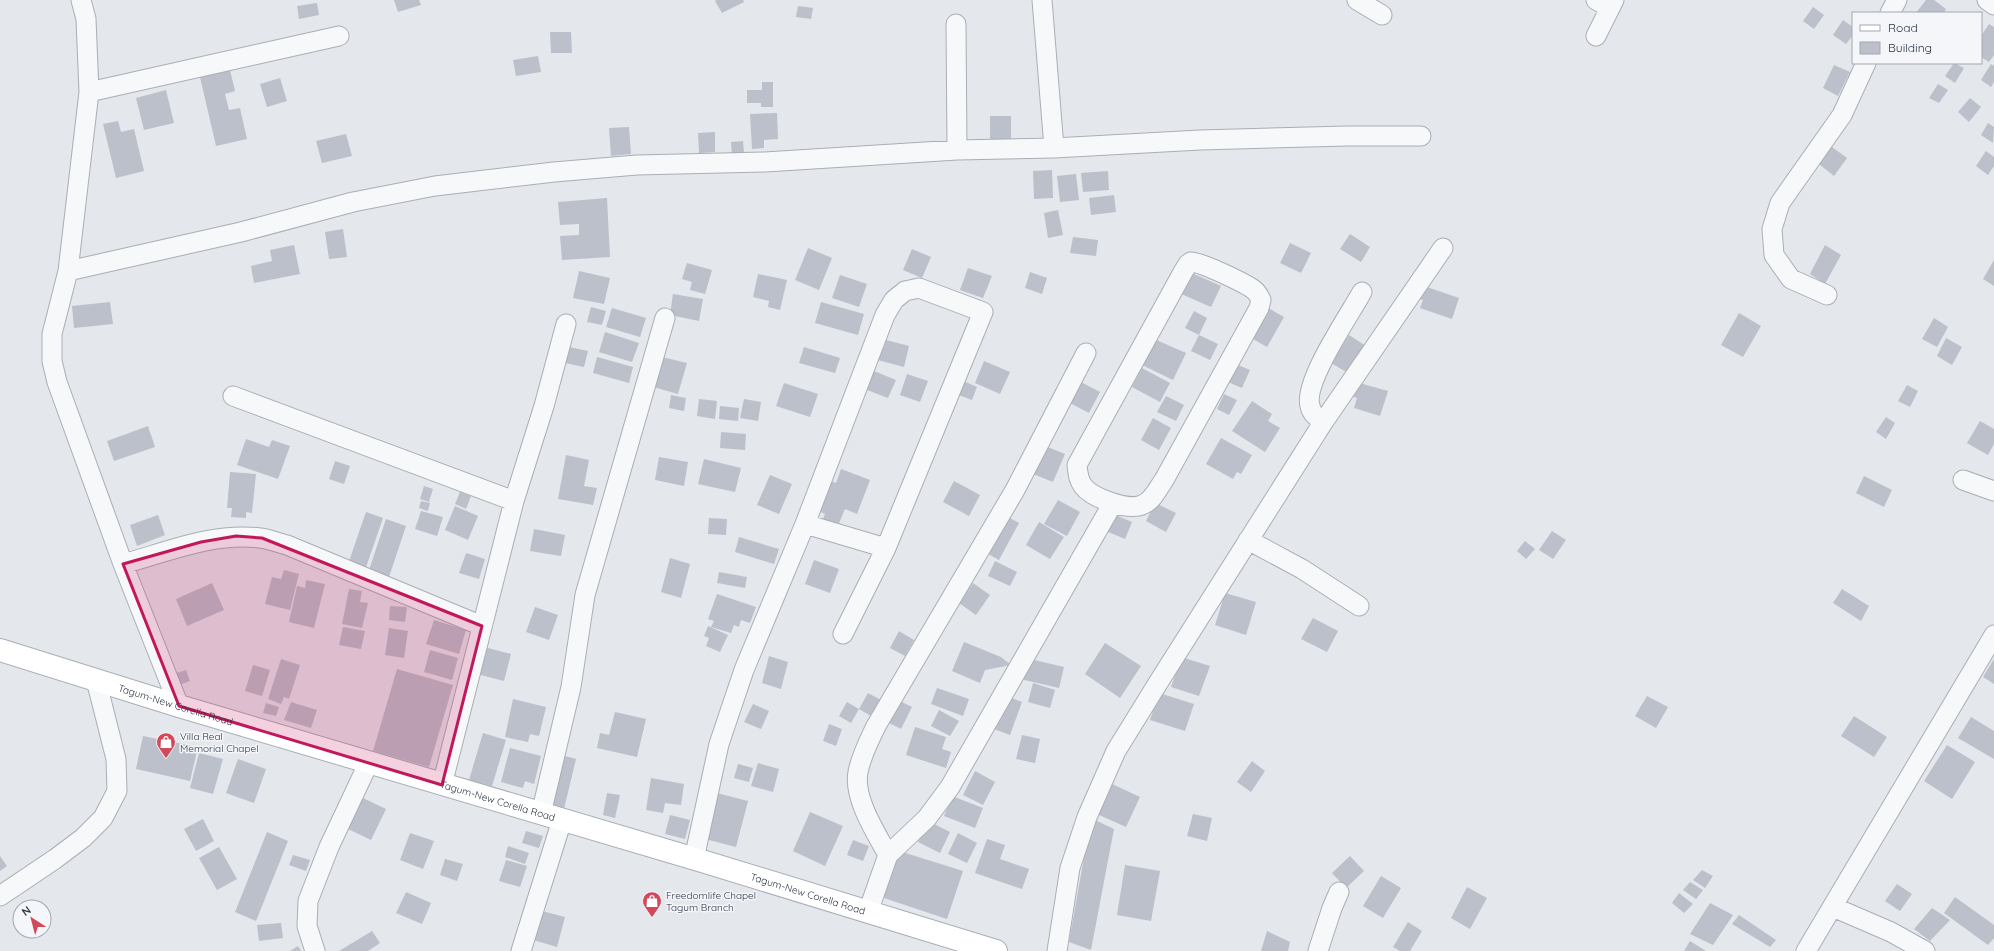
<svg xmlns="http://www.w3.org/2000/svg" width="1994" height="951" viewBox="0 0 1994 951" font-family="Quicksand,sans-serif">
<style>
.building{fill:#bbc0ca}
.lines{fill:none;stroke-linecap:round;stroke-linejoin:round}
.street-casing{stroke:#a9aeb7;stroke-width:21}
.secondary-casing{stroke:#a9aeb7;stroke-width:24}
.street{stroke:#f7f8fa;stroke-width:19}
.secondary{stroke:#fff;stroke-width:22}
.marked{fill:#c2185b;fill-opacity:0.2;stroke:#c2185b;stroke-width:3;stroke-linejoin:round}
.labels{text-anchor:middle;stroke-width:3;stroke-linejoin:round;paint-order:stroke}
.street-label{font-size:10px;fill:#2b3445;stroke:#f4f6f9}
.poi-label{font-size:10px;fill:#2b3445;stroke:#f4f6f9;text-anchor:start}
</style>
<rect width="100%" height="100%" fill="#e4e7ec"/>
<!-- building -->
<path class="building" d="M394 0H419L421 5 398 12Z
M717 0H743L744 2 722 13 715 1Z
M1926 0H1934L1946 9 1944 13H1916Z
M317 3 319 15 299 19 297 6Z
M798 6 813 8 811 19 796 17Z
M1813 7 1824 15 1814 29 1803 21Z
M1843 20 1853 27V35L1846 44 1833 35Z
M1989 24 1994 27V55L1989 62 1981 57V36Z
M550 32H571L572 53H551Z
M538 56 541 72 516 76 513 60Z
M1954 63 1964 68 1955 83 1945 76Z
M1991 64 1994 66V82L1991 87 1981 80Z
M1834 65 1850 72 1838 96 1823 88Z
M230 70 235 91 225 94 229 110 240 108 247 139 216 146 200 77Z
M280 78 287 101 267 107 260 84Z
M762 82H773V107H761V103H747V90H762Z
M1938 84 1948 90 1939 103 1929 98Z
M166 90 174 123 144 130 136 98Z
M1970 98 1981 107 1969 122 1958 112Z
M777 113 778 139 764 140V148L752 149 750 114Z
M990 116H1011V144H990Z
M118 121 121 132 134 129 144 171 116 178 103 124Z
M1988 123 1994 127 1993 143 1981 135Z
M629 127 631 154 611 156 609 128Z
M715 132V152L699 153 698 133Z
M346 134 352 156 322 163 316 141Z
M743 141 744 153 732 155 731 142Z
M1832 147 1847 158 1834 176 1819 164Z
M1986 151 1994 157V166L1988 175 1976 166Z
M1052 170 1053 198 1034 199 1033 171Z
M1108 171 1109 190 1083 192 1081 173Z
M1076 174 1079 200 1060 202 1057 176Z
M1114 195 1116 212 1091 215 1089 198Z
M607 198 610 257 562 260 560 236 579 235V224L560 225 558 202Z
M1058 210 1063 235 1048 238 1044 213Z
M343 229 347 257 329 259 325 232Z
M1350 234 1370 247 1361 262 1340 249Z
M1073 237 1098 240 1096 256 1070 253Z
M1290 243 1311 253 1301 273 1280 263Z
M294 245 300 274 254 283 251 266 272 261 270 250Z
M1825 245 1841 255 1825 284 1810 274Z
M808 248 832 258 819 290 795 280Z
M912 249 931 257 922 278 903 270Z
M1994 260V286L1983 279Z
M687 263 712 270 705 294 690 290 692 282 682 279Z
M968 268 992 276 983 298 960 290Z
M1185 270 1221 286 1211 307 1179 293Z
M579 271 610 278 604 304 573 298Z
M1030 272 1047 278 1042 294 1025 288Z
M758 274 787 280 780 310 768 307 769 301 753 297Z
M840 275 867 284 859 307 832 298Z
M1424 286 1459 298 1452 319 1420 308 1423 300 1419 299Z
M673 294 703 299 699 321 670 315Z
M110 302 113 324 74 328 72 306Z
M821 302 864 314 858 335 815 323Z
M1263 305 1284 317 1267 347 1246 335Z
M591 307 606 311 602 325 587 322Z
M612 308 646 318 640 337 606 327Z
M1194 311 1207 318 1199 335 1185 328Z
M1739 313 1761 326 1743 357 1721 345Z
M1934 318 1948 327 1937 347 1922 339Z
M605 332 639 343 632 362 599 352Z
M1199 335 1218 344 1210 360 1191 351Z
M1349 335 1366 346 1348 373 1331 363Z
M1946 338 1962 347 1952 365 1937 356Z
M1154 339 1186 353 1173 380 1142 365Z
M886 340 909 346 904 367 874 359 877 346 884 348Z
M569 347 588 351 584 367 565 363Z
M804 347 840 358 835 373 799 363Z
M658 356 687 363 678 394 650 386Z
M597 357 633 367 629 383 593 373Z
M984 361 1010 372 1000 394 975 383Z
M1231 362 1250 370 1242 388 1223 380Z
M1142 368 1170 383 1160 402 1132 387Z
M874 371 896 380 888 398 867 390Z
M907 374 928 381 920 402 900 395Z
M957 378 977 387 972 400 951 392Z
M1079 381 1100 392 1089 413 1068 402Z
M1356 382 1388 391 1380 416 1354 408 1357 398 1351 396Z
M784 383 818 394 810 417 776 406Z
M1907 385 1918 391 1910 407 1898 401Z
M1224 394 1237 400 1229 415 1217 409Z
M671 395 686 398 684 411 669 408Z
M1166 396 1184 405 1176 421 1157 412Z
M699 399 717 401 715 419 697 416Z
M744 399 761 402 758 421 740 418Z
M1252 401 1272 414 1268 421 1280 428 1265 452 1232 431Z
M720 406 739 408 738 421 719 419Z
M1886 417 1895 423 1886 439 1876 432Z
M1153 418 1171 428 1159 450 1141 440Z
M1980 421 1994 429V444L1988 455 1967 443Z
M148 426 155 447 114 461 107 441Z
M721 432 746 434 745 450 720 448Z
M1221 438 1252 455 1241 474 1237 472 1233 479 1206 464Z
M246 439 269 447 272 440 290 446 278 479 237 465Z
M1040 444 1065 454 1053 482 1028 472Z
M566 455 589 460 584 486 597 488 593 505 558 499Z
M659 457 688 462 684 486 655 480Z
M704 459 741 468 735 492 698 484Z
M335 461 350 466 344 484 329 479Z
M841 469 870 480 857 514 845 509 837 528 822 522 825 514 819 511 831 481 836 483Z
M230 472 256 474 252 513 246 512V518L231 517 232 508H227Z
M770 475 792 484 779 514 757 505Z
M1864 476 1892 490 1884 507 1856 493Z
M954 481 980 495 969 516 943 502Z
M424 486 433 489 429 502 420 499Z
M460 492 471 496 466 509 455 504Z
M1058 500 1080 512 1067 536 1044 524Z
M421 501 430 503 428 511 419 508Z
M1155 503 1176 513 1166 532 1146 521Z
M455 506 478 516 468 540 445 530Z
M421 511 443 517 437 536 415 529Z
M366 512 383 518 364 573 347 567Z
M1003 514 1019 523 999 560 983 551Z
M1113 514 1132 522 1125 539 1106 531Z
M158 515 165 535 137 546 130 525Z
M709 518 727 519 726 535 708 534Z
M386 519 406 526 387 583 367 576Z
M1039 522 1064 537 1050 559 1026 545Z
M534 529 565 535 561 556 530 551Z
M1552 531 1566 540 1553 559 1539 550Z
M739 537 779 549 774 564 735 552Z
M1525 541 1535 549 1526 559 1517 551Z
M466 553 485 559 479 579 459 573Z
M670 558 690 564 681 598 661 592Z
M814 560 839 569 830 593 805 584Z
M995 561 1017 572 1010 586 988 576Z
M284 570 299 574 290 610 265 604 272 577 281 579Z
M719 572 747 577 745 588 717 583Z
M306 580 325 584 314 628 289 622 297 586 305 588Z
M212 583 224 610 187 626 176 599Z
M973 583 990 595 976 615 959 603Z
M349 589 362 591 360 602 368 603 362 628 342 624Z
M1842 589 1869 606 1861 621 1833 603Z
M1225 593 1256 602 1246 635 1215 625Z
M717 594 756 607 750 623 741 620 739 627 734 625 731 633 711 627 714 621 708 619Z
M390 606 407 607 405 622 389 620Z
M535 607 558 615 549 640 526 632Z
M1313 618 1338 631 1327 652 1301 639Z
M434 620 466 630 459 654 426 644Z
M708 626 728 635 720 652 706 646 709 638 704 636Z
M343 627 365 631 361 649 339 645Z
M389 628 408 631 404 658 385 655Z
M899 631 914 640 905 656 890 648Z
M964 642 1001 657 1011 665 985 670 980 683 952 671Z
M1105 643 1141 666 1120 698 1085 674Z
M480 646 511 654 504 681 473 673Z
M430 650 458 658 452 680 424 672Z
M769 656 788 662 781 689 762 683Z
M1181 657 1210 666 1199 696 1171 687Z
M1026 658 1064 667 1059 688 1020 679Z
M281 659 300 665 289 699 284 697 281 704 268 699Z
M1994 659V684L1983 677Z
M253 665 270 670 262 696 245 691Z
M397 669 453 685 429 767 373 751Z
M186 670 190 681 174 687 170 675Z
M1033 683 1055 690 1050 708 1028 702Z
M937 688 969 699 963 716 931 704Z
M868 693 881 700 871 716 859 709Z
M1159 693 1194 704 1185 731 1150 720Z
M1006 696 1022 702 1010 735 994 729Z
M1647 696 1668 707 1656 728 1635 716Z
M513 699 546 707 539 736 530 734 528 742 505 737Z
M898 700 912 707 901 729 887 722Z
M291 702 317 710 311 728 284 720Z
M847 702 859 709 851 723 839 716Z
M266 703 279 707 276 716 263 713Z
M753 704 769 711 761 729 744 722Z
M939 710 959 721 950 736 931 726Z
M615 712 646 719 637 757 597 748 600 733 609 735Z
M1854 716 1887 737 1874 757 1841 736Z
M1971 717 1994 731V759L1958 738Z
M829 724 842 729 836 746 823 741Z
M915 727 946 737 942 749 951 752 946 768 906 755Z
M483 733 506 740 492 786 469 780Z
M1022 735 1040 739 1035 763 1016 759Z
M143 736 198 747 190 781 136 769Z
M1947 745 1975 762 1952 799 1924 781Z
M510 748 541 756 534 784 525 781 523 788 501 782Z
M199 753 223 759 213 794 190 788Z
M558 754 576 759 564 809 546 804Z
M238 759 266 769 254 803 226 793Z
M1252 761 1265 771 1251 792 1237 782Z
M758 763 779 769 773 792 751 786Z
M738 764 753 768 749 782 734 778Z
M975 771 995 782 983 805 963 795Z
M651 778 684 784 681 805 665 803 663 813 646 810Z
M1112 784 1140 797 1126 827 1097 814Z
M713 792 748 801 736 847 701 838Z
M607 793 620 795 615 818 603 815Z
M952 796 983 808 975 828 944 816Z
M361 797 386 809 371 840 346 828Z
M810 812 843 826 825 866 793 851Z
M1193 814 1212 818 1207 841 1187 836Z
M670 815 690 820 685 839 665 834Z
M1091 818 1114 829 1091 950 1069 942Z
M203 819 214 841 196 851 184 829Z
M928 821 950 832 940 853 918 842Z
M526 831 543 836 539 848 522 843Z
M267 832 288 841 256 921 235 912Z
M410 833 434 841 423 869 400 860Z
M958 833 977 843 967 863 948 854Z
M987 839 1005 845 1000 859 1029 869 1022 889 975 873Z
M853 840 869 846 863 861 847 855Z
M508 846 529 853 525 864 505 857Z
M219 847 237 879 217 890 199 858Z
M896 850 963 871 947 919 881 897Z
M293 855 310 860 306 871 289 865Z
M0 856 7 866 0 871Z
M1350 856 1364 871 1346 888 1332 873Z
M445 859 463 864 457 881 440 875Z
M506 860 527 866 520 887 499 881Z
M1125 865 1160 871 1151 921 1117 915Z
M1702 870 1713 876 1705 888 1693 880Z
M1381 876 1401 888 1383 918 1363 906Z
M1690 882 1703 890 1696 899 1683 890Z
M1897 884 1912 894 1900 911 1885 901Z
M1467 887 1487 898 1470 929 1451 918Z
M406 892 431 903 422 924 396 913Z
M1679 893 1693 904 1684 913 1672 903Z
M1955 897 1994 925V938L1988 945 1944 913Z
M1710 903 1733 915 1713 945 1690 934Z
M1932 908 1950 920 1930 941 1914 929Z
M538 910 565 917 557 947 530 939Z
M1739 915 1776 940 1770 947 1732 924Z
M1408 922 1422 931 1410 951H1400L1393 947Z
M281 923 283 938 259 941 257 925Z
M372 931 380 943 368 951H339Z
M1267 931 1290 942 1288 951H1261Z
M1690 941 1706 951H1684Z
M298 946 301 951H290Z"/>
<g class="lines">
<defs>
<path id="street" d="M81 0 86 19 89 92 68 271 52 334V361L57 382 123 564 179 706
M1042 0 1054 148
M1357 0 1382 15
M1596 0 1610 8
M1987 0 1994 5
M1890 13 1897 0
M956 24 957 150
M1596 36 1614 0
M89 92 339 36
M1191 262C1199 261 1247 284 1254 290 1258 293 1259 296 1261 300L1259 308 1164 480C1158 488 1153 501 1142 505 1128 511 1092 498 1083 486 1078 479 1078 473 1077 465L1183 272 1188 264Z
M68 271 241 232 353 202 435 186 554 172 637 165 765 162 957 150 1054 148 1200 140 1347 136H1421
M1827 295 1791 279 1774 255 1772 229 1780 203 1842 115 1866 63
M233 396 514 501
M1324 421C1317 417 1312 415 1310 406 1303 382 1349 316 1362 292
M1963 480 1994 491
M805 524 886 548
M1248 540 1302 569 1359 606
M123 564C167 552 214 532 260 538 269 539 279 543 287 545L482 626
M442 785 514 501 544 406 566 324
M541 814 571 687 585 595 665 318
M888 855C876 833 853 798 858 772 861 756 869 741 876 726L1015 490 1086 353
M694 859 719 744 744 670 805 524 885 315 894 300 905 291 919 288 983 312 886 548 843 634
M0 896 55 859 83 838 103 818 117 791 116 759 96 680
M1833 907 1891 932 1925 951
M868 912 888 855 927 818 950 787 1113 503
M315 951 307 926 308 901 329 847 369 762
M521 951 562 820
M1057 951 1070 868 1087 817 1116 751 1158 683 1324 421 1443 248
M1318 951 1332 908 1339 892
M1806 951 1994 635"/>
<g id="secondary">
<path id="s1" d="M0 650 179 706 702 861 996 951"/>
</g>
</defs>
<!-- street casing -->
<use href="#street" class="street-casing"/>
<!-- secondary casing -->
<use href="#secondary" class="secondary-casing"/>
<!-- street -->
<use href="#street" class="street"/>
<!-- secondary -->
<use href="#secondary" class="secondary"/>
</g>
<!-- marked area -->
<path class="marked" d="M236 536 262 538 482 626 442 785 179 706 123 564 201 542Z"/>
<!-- icons -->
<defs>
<symbol id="shop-pin" viewBox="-11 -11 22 30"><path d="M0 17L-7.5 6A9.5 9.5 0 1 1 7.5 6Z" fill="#d1495b" stroke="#f4f6f9"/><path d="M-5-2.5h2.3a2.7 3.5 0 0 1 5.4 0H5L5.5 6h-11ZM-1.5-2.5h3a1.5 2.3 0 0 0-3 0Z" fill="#fff"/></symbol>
</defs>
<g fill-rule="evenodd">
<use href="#shop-pin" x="155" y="731" width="22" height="30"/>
<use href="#shop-pin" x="641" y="890" width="22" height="30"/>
</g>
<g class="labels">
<!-- street labels -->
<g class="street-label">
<text dy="4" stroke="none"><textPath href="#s1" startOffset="184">Tagum-New Corella Road</textPath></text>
<text dy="4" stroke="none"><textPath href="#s1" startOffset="520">Tagum-New Corella Road</textPath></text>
<text dy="4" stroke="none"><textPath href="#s1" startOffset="844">Tagum-New Corella Road</textPath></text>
</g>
<!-- poi labels -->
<g class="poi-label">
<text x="180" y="740">Villa Real<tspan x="180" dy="12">Memorial Chapel</tspan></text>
<text x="666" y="899">Freedomlife Chapel<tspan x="666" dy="12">Tagum Branch</tspan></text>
</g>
</g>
<!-- legend -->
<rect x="1852" y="12" width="130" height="52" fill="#f4f6f9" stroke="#a4a8b1"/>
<rect x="1860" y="25" width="20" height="6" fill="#ffffff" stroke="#a4a8b1"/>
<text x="1888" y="32" font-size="12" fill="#2b3445">Road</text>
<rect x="1860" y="42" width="20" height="12" fill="#bbc0ca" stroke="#a4a8b1"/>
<text x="1888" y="52" font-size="12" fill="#2b3445">Building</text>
<!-- north arrow -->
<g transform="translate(32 919) rotate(324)"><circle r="19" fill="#f4f6f9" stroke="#a4a8b1"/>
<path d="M0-3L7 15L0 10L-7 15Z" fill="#d1495b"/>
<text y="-6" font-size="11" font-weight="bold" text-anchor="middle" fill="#2b3445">N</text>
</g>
</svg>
